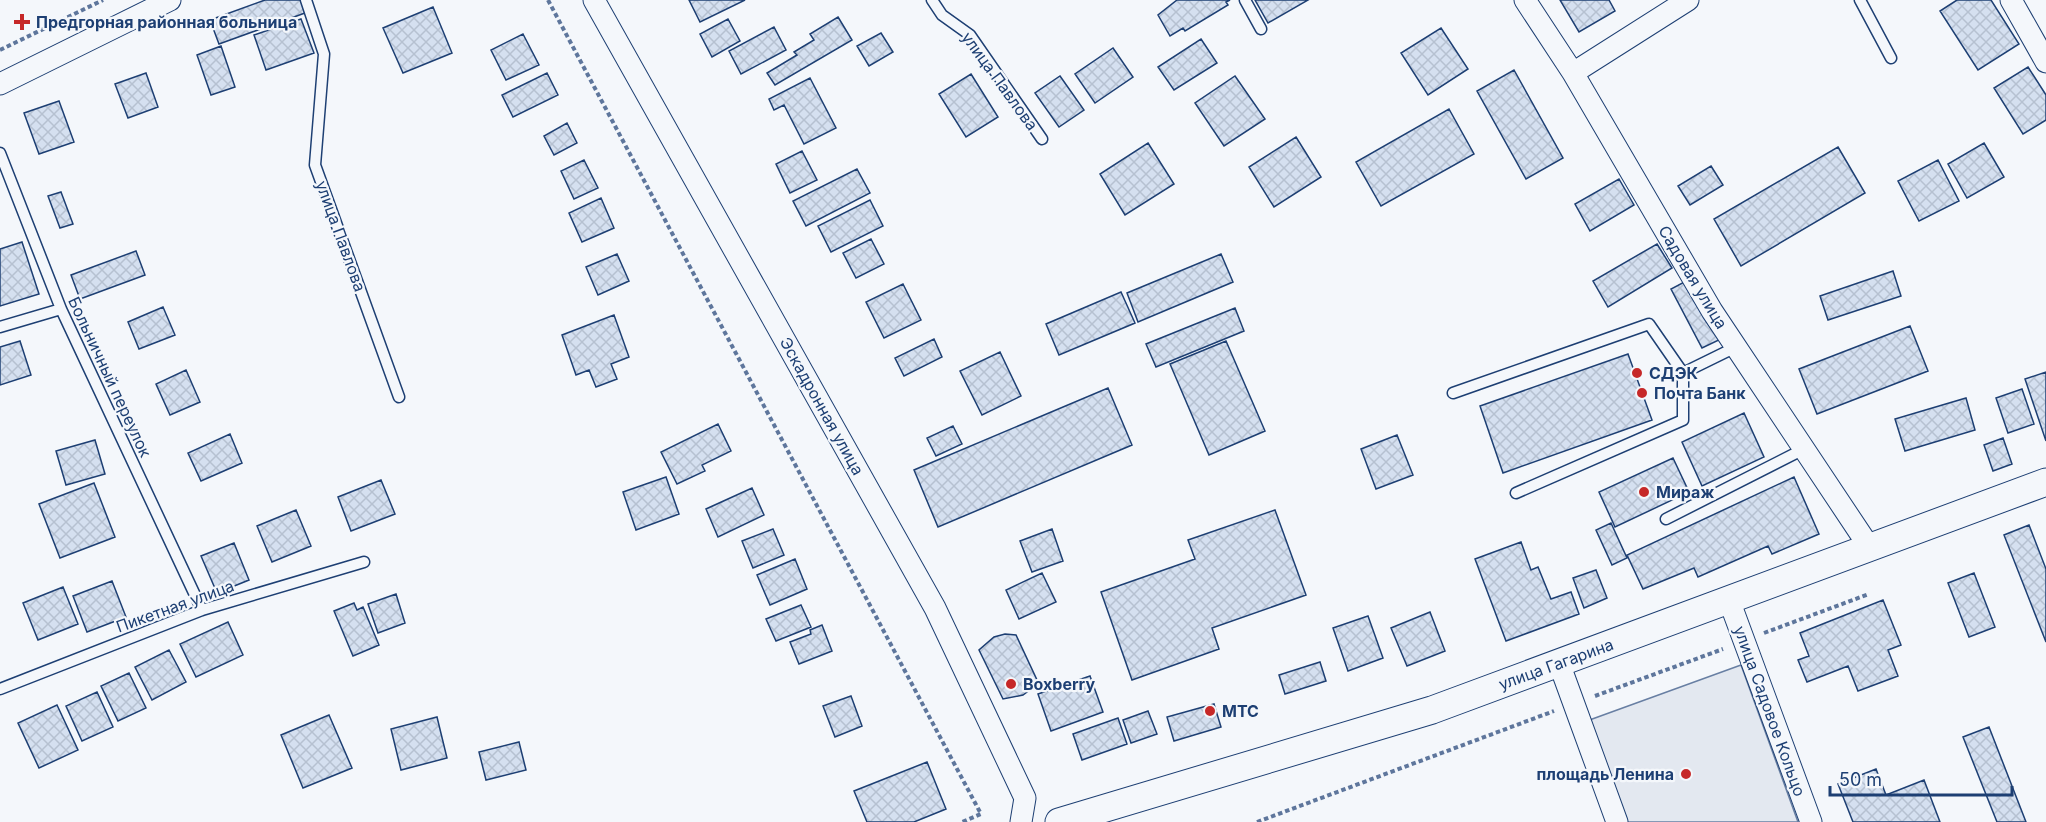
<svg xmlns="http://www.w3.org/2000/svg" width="2046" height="822" viewBox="0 0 2046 822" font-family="Inter,sans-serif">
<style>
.parking{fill:#e3e8f0;stroke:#687fa3;stroke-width:1.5}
.building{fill:url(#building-cross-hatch);stroke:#1d3f73;stroke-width:1.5}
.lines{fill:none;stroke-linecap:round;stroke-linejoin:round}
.service-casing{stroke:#1d3f73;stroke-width:13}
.minor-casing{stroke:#1d3f73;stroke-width:23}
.tertiary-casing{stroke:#1d3f73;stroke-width:29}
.path{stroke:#5e769c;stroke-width:4;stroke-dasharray:4.5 3;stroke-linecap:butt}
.service{stroke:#f4f7fb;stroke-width:10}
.minor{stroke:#f4f7fb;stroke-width:21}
.tertiary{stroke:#f4f7fb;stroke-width:27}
.poi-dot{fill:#c62828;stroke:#f4f7fb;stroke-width:2}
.labels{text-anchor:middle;stroke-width:4.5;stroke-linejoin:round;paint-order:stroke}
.poi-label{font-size:16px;font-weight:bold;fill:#1d3f73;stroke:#f4f7fb;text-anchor:start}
.street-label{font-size:16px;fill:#1d3f73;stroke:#f4f7fb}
</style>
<defs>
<pattern id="building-cross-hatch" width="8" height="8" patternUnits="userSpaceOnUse" patternTransform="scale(1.5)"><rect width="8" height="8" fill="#d5e0f0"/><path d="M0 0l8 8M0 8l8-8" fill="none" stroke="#b6c1d1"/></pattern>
</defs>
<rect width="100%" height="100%" fill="#f4f7fb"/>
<!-- parking -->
<path class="parking" d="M1741 665 1798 822H1609L1573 726Z"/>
<!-- building -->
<path class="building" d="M265 0H301L305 13 219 44 210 20Z
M689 0H745L700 22Z
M1177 0H1230L1226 2 1228 5 1185 31 1183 28 1170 36 1158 15Z
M1255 0H1308L1268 23Z
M1560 0H1609L1615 11 1579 32Z
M1957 0H1991L2019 44 1978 70 1940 11Z
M433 7 452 53 403 73 383 28Z
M838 17 852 40 775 85 767 73 797 55 794 52 814 40 810 34Z
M301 19 314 53 266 70 254 35Z
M728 19 740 41 712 57 700 34Z
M774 27 786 50 741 74 729 51Z
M1441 28 1468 69 1428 95 1401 53Z
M881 33 893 52 869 66 857 46Z
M523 34 539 65 506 80 491 50Z
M1201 39 1217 63 1174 90 1158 67Z
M221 46 235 87 211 95 197 55Z
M1113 48 1133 77 1095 103 1075 74Z
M2028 67 2046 95V120L2023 134 1994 88Z
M1514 70 1563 158 1526 179 1477 91Z
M146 73 158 107 128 118 115 84Z
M547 73 558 95 513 117 502 95Z
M971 74 998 117 966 137 939 94Z
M1060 76 1084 110 1059 127 1035 93Z
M1235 76 1265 119 1224 146 1195 103Z
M810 78 836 128 804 144 784 105 774 110 769 99Z
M59 101 74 142 39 154 24 113Z
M1449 109 1474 154 1381 206 1356 162Z
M567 123 577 143 554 155 544 136Z
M1296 137 1321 177 1274 207 1249 167Z
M1148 143 1174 184 1125 215 1100 174Z
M1984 143 2004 177 1967 198 1948 164Z
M1838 147 1865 193 1741 266 1714 219Z
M802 151 817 180 790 193 776 164Z
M584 160 598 188 574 199 561 171Z
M1938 160 1959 201 1919 221 1898 181Z
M1711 166 1723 185 1690 205 1678 186Z
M857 169 870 193 806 226 793 201Z
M1619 179 1634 205 1590 231 1575 204Z
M61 192 73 224 60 228 48 196Z
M601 198 614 228 582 242 569 213Z
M870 200 883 226 831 252 818 226Z
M871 239 884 264 856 278 843 253Z
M22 242 39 294 0 306V249Z
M1657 244 1672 268 1608 307 1593 281Z
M136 251 145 275 80 299 71 275Z
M617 254 629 281 598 295 586 267Z
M1221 254 1233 282 1138 322 1127 293Z
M1893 271 1901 296 1828 320 1820 296Z
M1690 279 1721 339 1702 348 1671 289Z
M903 284 921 320 884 338 866 302Z
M1121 292 1135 323 1059 355 1046 324Z
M163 307 175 335 139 349 128 322Z
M1235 308 1244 331 1156 367 1146 344Z
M614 315 629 357 611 364 617 379 596 387 589 370 576 375 562 335Z
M1910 326 1928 371 1817 414 1799 369Z
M934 339 942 357 904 376 895 358Z
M20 341 31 375 0 385V347Z
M1226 341 1265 431 1209 455 1170 364Z
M1000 352 1021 396 982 415 960 371Z
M1628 354 1652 420 1503 473 1480 406Z
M186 370 200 402 170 415 156 384Z
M2046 372V441L2025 379Z
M1108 388 1132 445 938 527 914 470Z
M2022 389 2034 424 2008 433 1996 398Z
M1966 398 1975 430 1905 451 1895 419Z
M1744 413 1764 457 1702 486 1682 442Z
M718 424 731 451 702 465 705 471 677 484 661 452Z
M953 426 962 444 936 456 927 438Z
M230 434 242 463 201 481 188 453Z
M1397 435 1413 475 1376 489 1361 449Z
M2003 438 2012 464 1993 471 1984 445Z
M95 440 105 474 66 485 56 451Z
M1673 458 1689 492 1615 527 1599 492Z
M666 477 679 514 636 530 623 492Z
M1794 477 1819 534 1772 554 1768 546 1698 577 1694 568 1643 589 1627 555Z
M381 480 395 514 351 531 338 497Z
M94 483 115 537 60 558 39 504Z
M752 488 764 515 718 537 706 509Z
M296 510 311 546 272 562 257 526Z
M1275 510 1306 595 1212 628 1219 649 1132 680 1101 592 1195 559 1188 540Z
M1611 523 1627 558 1612 565 1596 530Z
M2029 525 2046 569V642L2004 535Z
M773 529 784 555 753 568 742 541Z
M1052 529 1063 561 1032 572 1020 541Z
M1521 542 1531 570 1538 567 1551 599 1571 592 1579 614 1506 641 1475 559Z
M234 543 249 580 217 593 201 556Z
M795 559 807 589 770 605 757 575Z
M1596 570 1607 598 1584 608 1573 578Z
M1042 573 1056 602 1019 619 1006 590Z
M1974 573 1995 627 1969 637 1948 583Z
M112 581 126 617 87 632 73 596Z
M63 587 78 624 38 640 23 603Z
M396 594 405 623 378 633 368 604Z
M1883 600 1901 645 1888 650 1898 676 1858 691 1848 666 1807 682 1798 660 1809 656 1800 633Z
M354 603 357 610 363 607 379 645 353 656 334 611Z
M801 605 811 627 776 641 766 619Z
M1430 612 1445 651 1407 666 1391 628Z
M1368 616 1383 658 1348 671 1333 628Z
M228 622 243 655 196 677 180 644Z
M822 625 832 651 799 664 790 642 811 634 810 630Z
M1005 634 1016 635 1037 680 1031 689 1023 695 1003 699 979 650 994 637Z
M169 650 186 682 152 700 135 667Z
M1320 662 1326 681 1285 694 1279 675Z
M129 673 146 708 118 721 101 686Z
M1090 676 1103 712 1051 731 1038 694Z
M97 692 113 727 82 741 66 706Z
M851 696 862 726 835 737 823 706Z
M1214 704 1221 727 1174 741 1167 717Z
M57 705 78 750 39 768 18 723Z
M1148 711 1157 734 1131 743 1123 720Z
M329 715 352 768 303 788 281 735Z
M437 717 447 758 401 770 391 729Z
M1118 718 1127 744 1082 760 1073 734Z
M1989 727 2026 822H1997L1963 737Z
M519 742 526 770 486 780 479 752Z
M927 762 946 809 914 822H867L854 791Z
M1876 769 1886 795 1924 780 1940 822H1853L1838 784Z"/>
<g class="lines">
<defs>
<path id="service" d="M306 0 324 54 315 165 399 397
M932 0 942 15 970 35 1042 139
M1245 0 1261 29
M1860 0 1891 58
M0 153 61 309 202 610
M0 327 61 309
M1453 393 1649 324 1683 373 1736 347
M1516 493 1683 420V373
M1666 519 1804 449
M0 689 202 610 364 562"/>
<path id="minor" d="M594 0 935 608 1025 798 1021 822
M1525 0 1573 73 1712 311 1870 548
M2011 0 2046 62
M1573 73 1688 0
M0 84 170 0
M1729 600 1811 822
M1559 663 1617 822"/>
<path id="tertiary" d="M1059 822 1432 710 2046 482"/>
</defs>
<!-- service casing -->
<use href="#service" class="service-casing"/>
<!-- minor casing -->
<use href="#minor" class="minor-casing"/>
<!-- tertiary casing -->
<use href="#tertiary" class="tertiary-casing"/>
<!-- path -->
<path class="path" d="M548 0 981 814 962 822
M0 50 103 0
M1764 633 1869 594
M1595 696 1723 649
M1257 822 1554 711"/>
<!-- service -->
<use href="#service" class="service"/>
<!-- minor -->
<use href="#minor" class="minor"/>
<!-- tertiary -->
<use href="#tertiary" class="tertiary"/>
</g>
<!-- markers -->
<g class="poi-dot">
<path d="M19 13h6v6h6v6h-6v6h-6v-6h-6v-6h6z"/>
<circle cx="1637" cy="373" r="6"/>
<circle cx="1642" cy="393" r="6"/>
<circle cx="1644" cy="492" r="6"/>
<circle cx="1011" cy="684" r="6"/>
<circle cx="1210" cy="711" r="6"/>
<circle cx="1686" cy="774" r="6"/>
</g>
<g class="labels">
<!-- poi labels -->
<g class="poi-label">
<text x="36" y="28">Предгорная районная больница</text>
<text x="1649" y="379">СДЭК</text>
<text x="1654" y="399">Почта Банк</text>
<text x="1656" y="498">Мираж</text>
<text x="1023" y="690">Boxberry</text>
<text x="1222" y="717">МТС</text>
<text x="1674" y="780" text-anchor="end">площадь Ленина</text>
</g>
<!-- street labels -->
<g class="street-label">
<text transform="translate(1000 81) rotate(54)" y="6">улица Павлова</text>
<text transform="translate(341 236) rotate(70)" y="6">улица Павлова</text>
<text transform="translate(1693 277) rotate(59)" y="6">Садовая улица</text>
<text transform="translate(110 377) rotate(65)" y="6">Больничный переулок</text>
<text transform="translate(822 406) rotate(61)" y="6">Эскадронная улица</text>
<text transform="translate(175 606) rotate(-20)" y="6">Пикетная улица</text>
<text transform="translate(1556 664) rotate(-20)" y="6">улица Гагарина</text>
<text transform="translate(1770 711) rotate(70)" y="6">улица Садовое Кольцо</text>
</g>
</g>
<!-- scale -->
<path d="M1830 786v9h182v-9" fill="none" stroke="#1d3f73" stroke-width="3"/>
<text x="1839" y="786" font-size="18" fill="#1d3f73" stroke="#f4f7fb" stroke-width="4.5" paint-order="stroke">50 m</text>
</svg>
